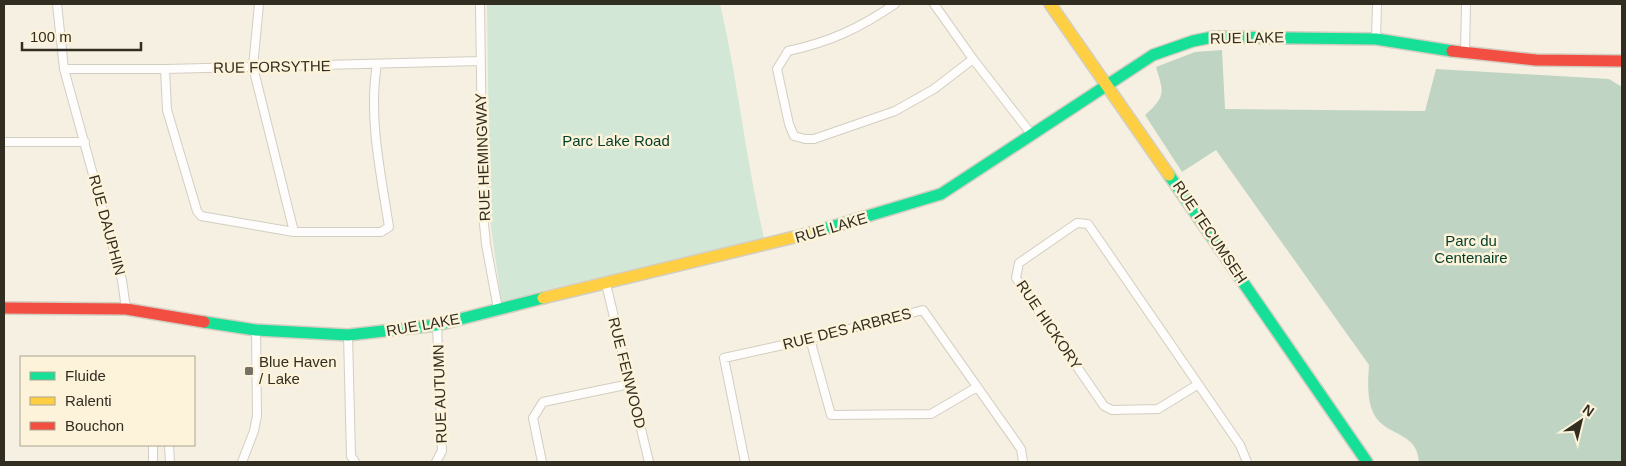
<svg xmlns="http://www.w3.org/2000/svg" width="1626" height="466" viewBox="0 0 1626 466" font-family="Helvetica,sans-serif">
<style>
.green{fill:#d2e7d5}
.forest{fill:#bfd4c3}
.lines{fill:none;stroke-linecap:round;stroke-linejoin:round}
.street-casing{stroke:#d3cec2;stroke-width:10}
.fast-casing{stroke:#d3cec2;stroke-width:14}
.slow-casing{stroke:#d3cec2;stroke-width:14}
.jam-casing{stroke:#d3cec2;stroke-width:14}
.street{stroke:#fefdfb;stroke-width:8}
.fast{stroke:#16e098;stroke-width:11}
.slow{stroke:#ffcf43;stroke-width:11}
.jam{stroke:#f24e42;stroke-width:11}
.poi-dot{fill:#767165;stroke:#fdf3da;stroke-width:2}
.labels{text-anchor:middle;stroke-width:5;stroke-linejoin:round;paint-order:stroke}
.street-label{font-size:15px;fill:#322d21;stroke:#fdf3da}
.park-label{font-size:15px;fill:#003e2a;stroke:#fdf3da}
.poi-label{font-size:15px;fill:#322d21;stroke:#fdf3da;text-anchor:start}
</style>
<rect width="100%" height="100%" fill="#f5f0e2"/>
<!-- green -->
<path class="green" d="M487 4H720C738 81 746 161 764 238L541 291 498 309 500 291 490 220Z"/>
<!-- forest -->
<path class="forest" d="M1222 50 1225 109 1425 111 1436 69 1609 79 1622 87V462H1419C1417 433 1392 437 1377 419 1366 405 1368 381 1369 365L1216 150 1182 172 1145 115C1166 96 1164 93 1156 67L1195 52Z"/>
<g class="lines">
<defs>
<path id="street" d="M57 4 64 69 122 280 126 309
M259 4 253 67 294 232
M480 4 483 214 486 244 498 309
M895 4C860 28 830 42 788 51L777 69 789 124 794 136 805 139H814L895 111 934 89 973 59
M934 4 973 59 1032 135
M1376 39 1377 4
M1465 53 1466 4
M64 69H165L480 61
M165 69 167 110 197 211 201 216 294 232H381L389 227C381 174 368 118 377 64
M4 142H85
M606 284 649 462
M348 335 351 456 355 462
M810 339 831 415 931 414 977 387
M1197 385 1158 409 1112 410 1104 406 1016 278 1019 263 1077 223 1088 224 1240 445 1247 462
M153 445V462
M169 445 170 462
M242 462 254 431 257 416 256 330
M436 462 442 451 437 325
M542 462 533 418 543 402 630 384
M745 462 724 358 810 339 923 310 1021 449 1023 462"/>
<path id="fast" d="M1169 175 1367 462
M811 233 941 194 1153 55 1193 41 1213 37 1376 39 1452 51
M204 322 256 330 348 335 437 325 543 298"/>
<path id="slow" d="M1050 4 1169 175
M543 298 811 233"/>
<path id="jam" d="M1452 51 1536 60 1622 61
M4 308 126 309 204 322"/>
</defs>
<!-- street casing -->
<use href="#street" class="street-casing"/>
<!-- fast casing -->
<use href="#fast" class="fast-casing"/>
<!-- slow casing -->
<use href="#slow" class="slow-casing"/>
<!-- jam casing -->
<use href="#jam" class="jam-casing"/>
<!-- street -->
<use href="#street" class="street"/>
<!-- fast -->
<use href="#fast" class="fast"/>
<!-- slow -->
<use href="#slow" class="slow"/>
<!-- jam -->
<use href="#jam" class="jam"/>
</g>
<!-- markers -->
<rect class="poi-dot" x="244" y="366" width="10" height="10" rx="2.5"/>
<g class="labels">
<!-- street labels -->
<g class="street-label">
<text transform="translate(1247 38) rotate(-1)" y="5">RUE LAKE</text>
<text transform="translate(272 67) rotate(-1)" y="5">RUE FORSYTHE</text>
<text transform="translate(483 157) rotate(-92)" y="5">RUE HEMINGWAY</text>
<text transform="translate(107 225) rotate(75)" y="5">RUE DAUPHIN</text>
<text transform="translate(831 228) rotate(-16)" y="5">RUE LAKE</text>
<text transform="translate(1210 232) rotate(56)" y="5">RUE TECUMSEH</text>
<text transform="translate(423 325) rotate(-10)" y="5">RUE LAKE</text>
<text transform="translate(1049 325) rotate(56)" y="5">RUE HICKORY</text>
<text transform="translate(847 329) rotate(-14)" y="5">RUE DES ARBRES</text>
<text transform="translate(627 373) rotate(76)" y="5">RUE FENWOOD</text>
<text transform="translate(440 394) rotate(-92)" y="5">RUE AUTUMN</text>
</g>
<!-- park labels -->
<g class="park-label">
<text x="616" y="146">Parc Lake Road</text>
<text x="1471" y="246">Parc du<tspan x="1471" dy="17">Centenaire</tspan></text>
</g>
<!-- poi labels -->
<g class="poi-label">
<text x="259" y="367">Blue Haven<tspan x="259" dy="17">/ Lake</tspan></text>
</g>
</g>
<!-- border -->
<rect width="1626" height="466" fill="none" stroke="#322d21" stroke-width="10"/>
<!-- legend -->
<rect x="20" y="356" width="175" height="90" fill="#fdf3da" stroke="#aca490"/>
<rect x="30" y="372" width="25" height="8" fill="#16e098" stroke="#aca490"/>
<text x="65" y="381" font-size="15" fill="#322d21">Fluide</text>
<rect x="30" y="397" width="25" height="8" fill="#ffcf43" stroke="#aca490"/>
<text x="65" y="406" font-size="15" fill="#322d21">Ralenti</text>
<rect x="30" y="422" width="25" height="8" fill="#f24e42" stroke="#aca490"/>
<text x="65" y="431" font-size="15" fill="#322d21">Bouchon</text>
<!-- north arrow -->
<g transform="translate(1581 421) rotate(35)" stroke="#fdf3da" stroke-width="4" paint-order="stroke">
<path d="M0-4L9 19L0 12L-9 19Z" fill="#322d21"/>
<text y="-8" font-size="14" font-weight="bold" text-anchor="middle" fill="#322d21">N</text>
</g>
<!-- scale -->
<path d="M22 42v8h119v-8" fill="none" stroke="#322d21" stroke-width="2.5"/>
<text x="30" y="42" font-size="15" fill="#322d21" stroke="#fdf3da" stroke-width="4" paint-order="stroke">100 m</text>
</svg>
